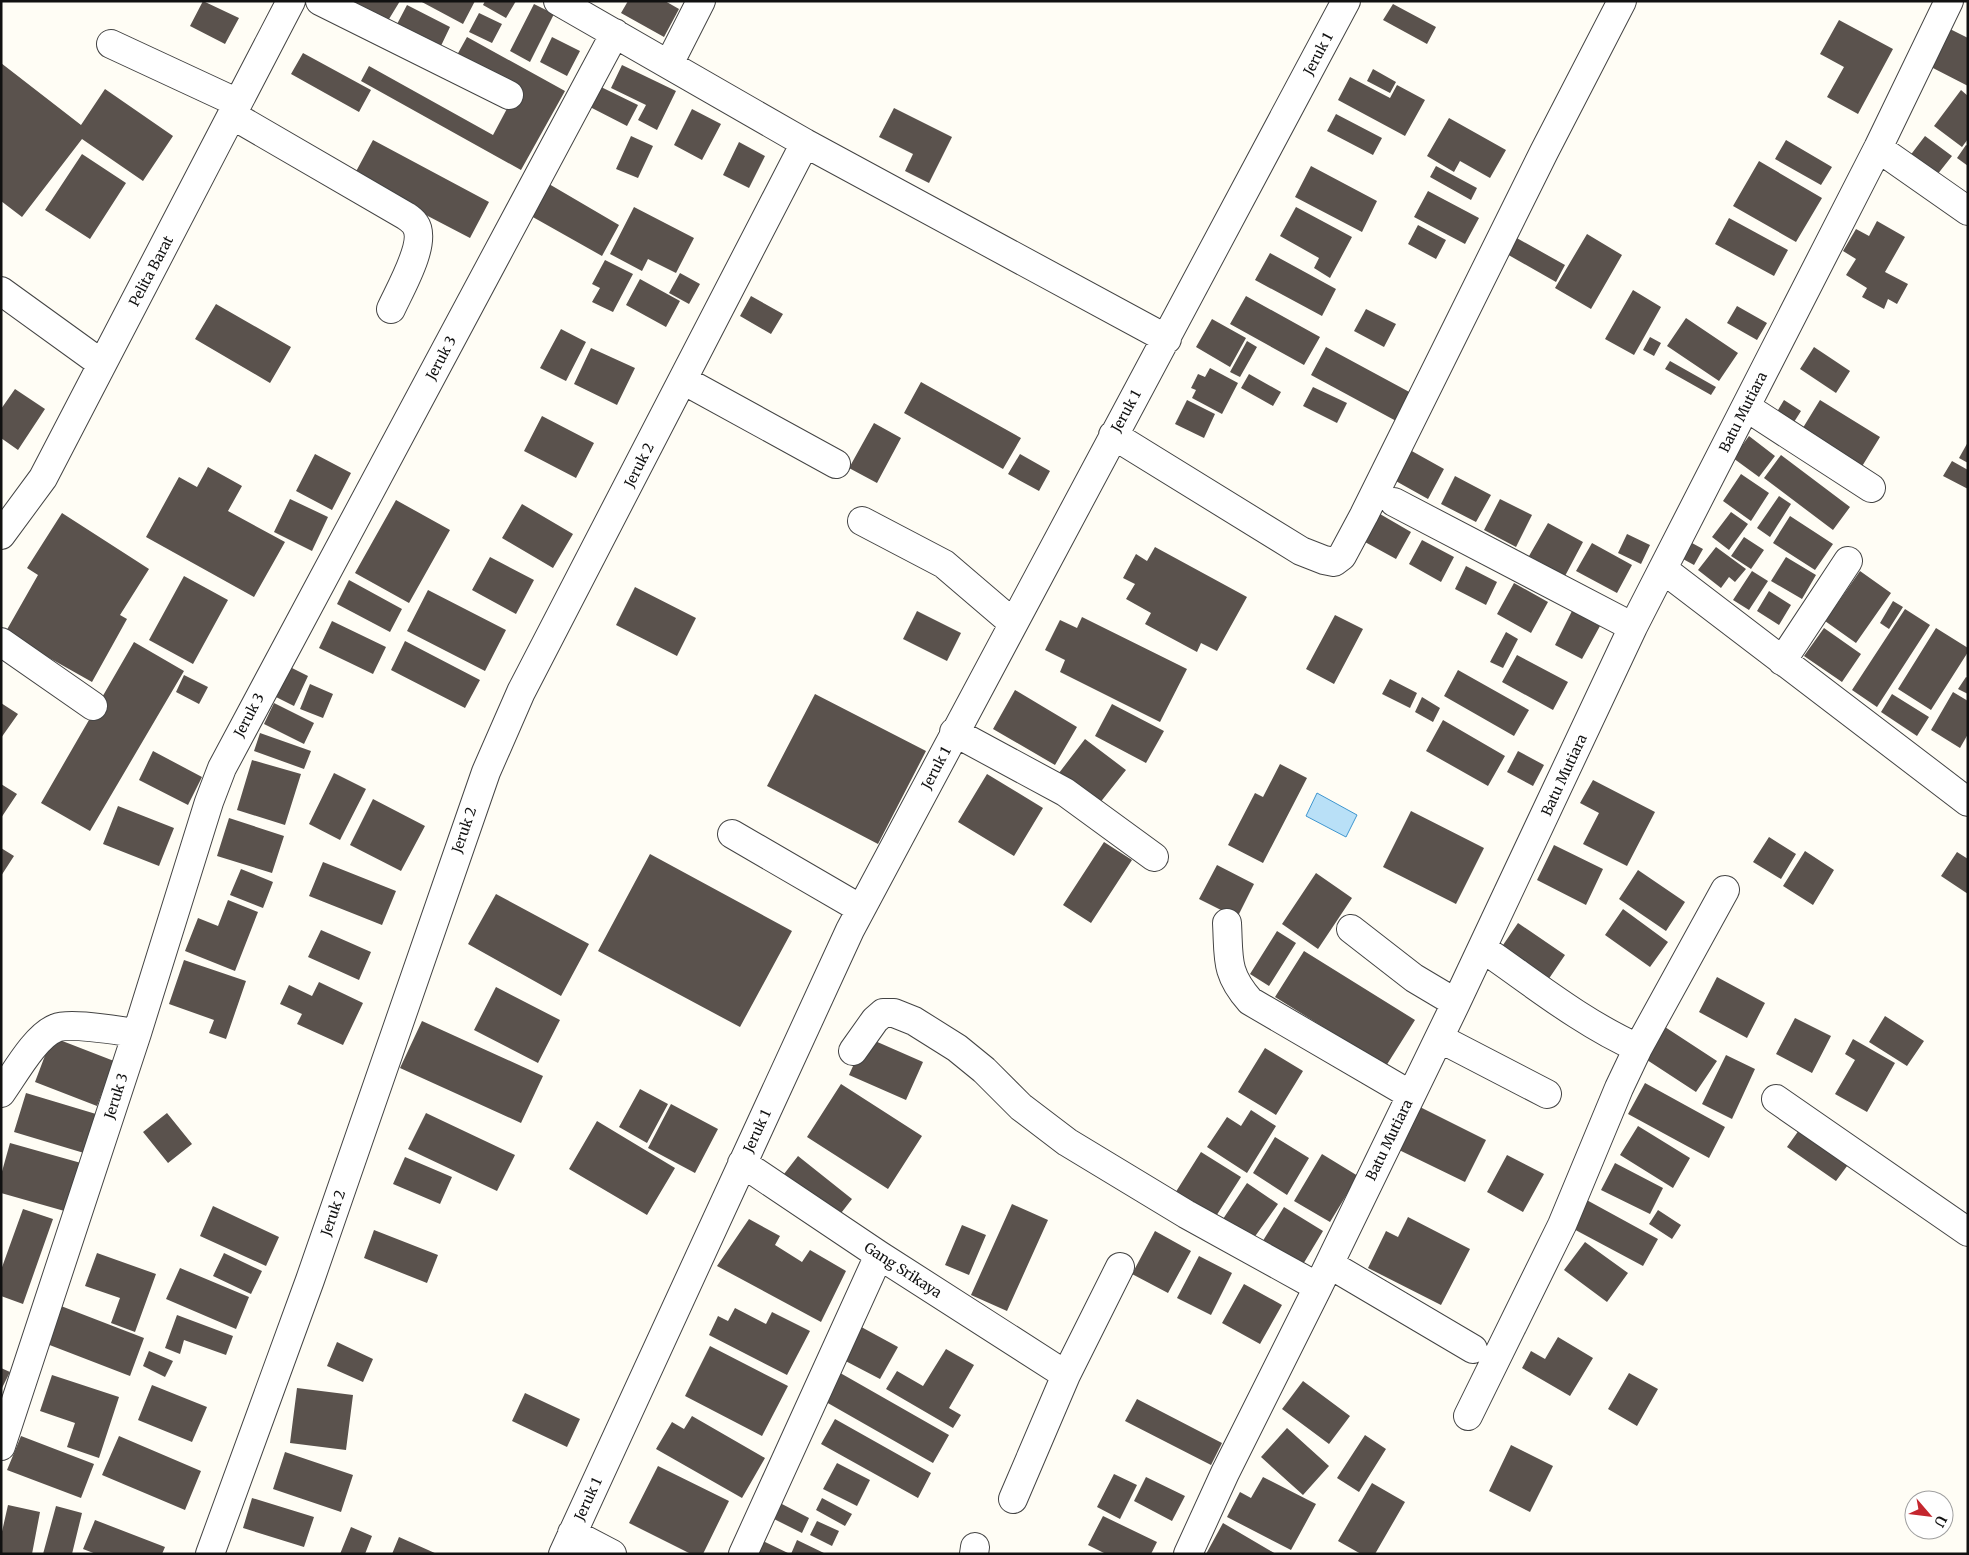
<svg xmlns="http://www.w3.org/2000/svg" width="1969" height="1555" viewBox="0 0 1969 1555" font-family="Merriweather,serif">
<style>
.water{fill:#b9e0f7;stroke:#3f96cf}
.building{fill:#5a524d}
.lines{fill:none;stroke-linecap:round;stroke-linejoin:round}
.minor-casing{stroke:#444;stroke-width:30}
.minor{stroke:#fff;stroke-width:28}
.labels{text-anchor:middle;stroke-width:5;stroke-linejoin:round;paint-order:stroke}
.street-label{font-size:14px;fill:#111;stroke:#fff}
</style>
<rect width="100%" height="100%" fill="#fffdf5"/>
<!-- water -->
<path class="water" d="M1317 793 1357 815 1346 837 1306 816Z"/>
<!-- building -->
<path class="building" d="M203 1 239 18 225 44 190 26Z
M350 1H400L386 24Z
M420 1H475L463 24Z
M485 1H516L506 18 483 5Z
M628 1H665L679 9 664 37 621 13Z
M534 4 554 14 530 62 510 51Z
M1393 4 1436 27 1427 44 1383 20Z
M407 5 450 27 439 50 395 28Z
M479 13 502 24 492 43 469 32Z
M1839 20 1893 49 1858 114 1827 97 1844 67 1820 54Z
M1950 29 1968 38V86L1931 67Z
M467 37 565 91 521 170 361 81 369 66 493 135 518 88 457 55Z
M552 37 580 51 567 76 540 62Z
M303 53 371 90 359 112 291 74Z
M1 63 81 125 105 89 173 136 143 181 82 139 22 217 1 201Z
M622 65 676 91 657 130 638 120 646 105 611 88Z
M1373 69 1396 82 1390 93 1367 81Z
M1350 77 1390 98 1397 85 1425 100 1405 136 1338 100Z
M601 87 638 105 627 126 590 107Z
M1961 90 1968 96V139L1962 147 1934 126Z
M894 108 952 137 929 183 905 171 913 154 879 137Z
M692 109 721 124 702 160 674 145Z
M1336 114 1382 138 1373 155 1327 131Z
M1449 118 1506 150 1490 178 1460 161 1454 172 1427 156Z
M631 136 653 146 638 178 616 169Z
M1925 136 1952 156 1937 175 1906 161Z
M373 140 489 202 470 238 353 177Z
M1786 140 1832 167 1821 185 1775 159Z
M739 142 765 156 749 188 723 175Z
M1966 145 1968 146V166L1957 158Z
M82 154 126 183 90 239 45 210Z
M1759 161 1822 198 1796 242 1733 206Z
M1311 166 1377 201 1362 232 1295 197Z
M1436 166 1477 188 1471 200 1430 177Z
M549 184 619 225 602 256 531 216Z
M1428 191 1479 218 1465 244 1414 217Z
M634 207 694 238 676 273 648 259 642 271 610 254Z
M1296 207 1352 237 1330 278 1314 268 1319 258 1280 236Z
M1729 218 1788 250 1774 276 1715 244Z
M1877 221 1905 237 1885 272 1908 284 1897 304 1888 299 1884 309 1862 297 1867 288 1846 275 1856 259 1843 251 1856 229 1869 236Z
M1418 225 1446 240 1436 259 1408 244Z
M1587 234 1622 255 1591 309 1555 288Z
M1515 237 1565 265 1556 282 1505 253Z
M1270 253 1336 289 1322 316 1255 280Z
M605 260 633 274 613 312 592 302 600 288 592 284Z
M680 273 700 284 689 304 669 293Z
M640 279 680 301 666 327 626 305Z
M1633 290 1661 307 1634 355 1605 339Z
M751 296 783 314 771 334 740 316Z
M1246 296 1320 337 1304 365 1230 324Z
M216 304 291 347 270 383 195 339Z
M1737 306 1767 323 1757 340 1727 323Z
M1366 309 1396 324 1384 347 1354 331Z
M1686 318 1738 353 1719 381 1667 346Z
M1212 319 1246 338 1230 367 1196 347Z
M561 329 586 342 566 381 540 368Z
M1650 337 1661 343 1654 356 1643 350Z
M1247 341 1257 347 1240 377 1230 372Z
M1326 347 1413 394 1398 422 1311 375Z
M1814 347 1850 371 1836 393 1800 369Z
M591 348 635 368 617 405 574 384Z
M1670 361 1716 387 1711 395 1665 369Z
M1210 368 1238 383 1222 414 1192 398 1196 390 1191 388 1198 374 1205 377Z
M1249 374 1281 392 1273 406 1241 388Z
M921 382 1021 438 1003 469 904 413Z
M1313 387 1347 403 1337 423 1303 406Z
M15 389 45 409 18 450 1 438V409Z
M1187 400 1215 414 1204 438 1175 424Z
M1784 400 1801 411 1789 430 1772 420Z
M1820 400 1880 437 1861 468 1801 431Z
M542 416 594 443 576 478 524 451Z
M874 423 901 438 877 483 849 468Z
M1749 436 1775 456 1759 477 1733 458Z
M1968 442V463L1959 458Z
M1410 450 1444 469 1428 499 1394 480Z
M315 454 351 473 332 510 296 491Z
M1020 454 1050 471 1039 491 1008 474Z
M1781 455 1850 507 1833 530 1764 478Z
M1952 461 1968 470V489L1943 476Z
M208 467 242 486 228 511 285 542 254 597 146 537 179 477 197 487Z
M1741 474 1769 493 1751 521 1723 501Z
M1455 476 1491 495 1476 522 1441 504Z
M1779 496 1791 504 1770 537 1757 528Z
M290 499 328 517 312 551 274 532Z
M1500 499 1532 515 1516 547 1484 530Z
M396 500 450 530 409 603 355 573Z
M522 504 573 534 553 568 502 538Z
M1731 512 1748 524 1729 550 1712 537Z
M62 513 149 569 120 615 127 619 92 682 5 633 38 575 27 568Z
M1380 514 1411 532 1396 559 1365 542Z
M1790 516 1833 544 1815 570 1773 543Z
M1548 523 1583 542 1565 576 1529 556Z
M1627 534 1650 545 1641 564 1618 553Z
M1744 537 1764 550 1751 569 1731 556Z
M1422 540 1454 557 1441 582 1409 564Z
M1592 543 1632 565 1617 593 1576 571Z
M1692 543 1703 549 1694 565 1683 559Z
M1155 547 1247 597 1217 651 1201 643 1197 652 1145 624 1151 613 1126 599 1135 584 1123 578 1136 554 1147 561Z
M1716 547 1746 569 1735 582 1729 577 1721 588 1698 570Z
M490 557 534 580 516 614 472 590Z
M1786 557 1816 575 1802 599 1771 581Z
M1466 566 1497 582 1486 605 1455 589Z
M1752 571 1768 581 1749 610 1733 600Z
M1860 571 1891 593 1856 643 1825 621Z
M184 576 228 600 193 664 149 640Z
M349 580 402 609 390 632 337 604Z
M1514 583 1548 602 1531 633 1497 614Z
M635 587 696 618 677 656 616 625Z
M428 590 506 630 485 671 407 631Z
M1769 591 1791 605 1779 625 1757 611Z
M1893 601 1903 607 1889 629 1880 623Z
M1905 609 1930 625 1877 707 1852 690Z
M917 611 961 633 947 661 903 639Z
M1572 611 1600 626 1582 659 1555 645Z
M1335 615 1363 629 1334 684 1306 669Z
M1082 617 1187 669 1160 722 1060 672 1065 660 1045 650 1060 620 1077 628Z
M332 621 386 647 373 674 319 648Z
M1824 628 1861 654 1842 682 1804 656Z
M1936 628 1968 648V652L1931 710 1898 689Z
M1506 632 1518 639 1503 668 1490 662Z
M405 641 480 680 465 708 391 670Z
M134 642 184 671 90 831 41 803Z
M1517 655 1568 682 1553 710 1502 682Z
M290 667 308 676 294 706 276 697Z
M1458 670 1529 710 1514 736 1444 696Z
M184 675 208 687 199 704 176 692Z
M1966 677 1968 678V694L1958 689Z
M1390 679 1417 693 1410 708 1382 694Z
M310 684 333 694 323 718 300 709Z
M1015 690 1077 727 1055 765 993 729Z
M1953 692 1968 701V734L1960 748 1931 730Z
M815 694 926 751 878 844 767 786Z
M1892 694 1929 717 1917 736 1881 712Z
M1422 697 1440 708 1433 722 1415 712Z
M1 703 18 714 1 738Z
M274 703 314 723 304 744 264 724Z
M1112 704 1164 731 1146 763 1095 736Z
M1443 720 1505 756 1488 786 1426 751Z
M260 733 311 751 304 769 254 751Z
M1085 739 1126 770 1099 804 1059 773Z
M153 751 202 777 188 805 139 780Z
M1518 751 1544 765 1533 786 1507 772Z
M252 760 301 774 285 825 237 810Z
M1280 764 1307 778 1263 863 1228 845 1255 793 1263 797Z
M334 773 366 789 340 840 309 824Z
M987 774 1043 808 1014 856 958 822Z
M1593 780 1655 812 1627 866 1583 844 1599 813 1580 803Z
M1 784 17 794 1 818Z
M373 799 425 826 401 871 350 845Z
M118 806 174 828 159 866 103 844Z
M1411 811 1484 848 1456 904 1383 867Z
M229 818 284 836 272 873 217 856Z
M1769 837 1796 854 1781 879 1753 862Z
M1104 842 1132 860 1091 923 1063 905Z
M1554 845 1603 869 1586 905 1537 880Z
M1 848 14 856 1 876Z
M1805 851 1834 870 1813 905 1783 886Z
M1957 852 1968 859V894L1941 876Z
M650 854 792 931 740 1027 598 951Z
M323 862 396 891 382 925 309 896Z
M1217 865 1254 884 1237 918 1199 899Z
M241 869 273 882 263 908 230 895Z
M1638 870 1685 902 1666 931 1619 899Z
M1316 873 1352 898 1318 949 1282 924Z
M496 894 589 944 561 996 468 944Z
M228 900 258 912 235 971 185 951 198 918 218 926Z
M1623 909 1668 942 1650 967 1605 935Z
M1518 923 1565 955 1548 980 1501 948Z
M321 930 371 952 359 980 308 957Z
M1277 931 1296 943 1269 986 1250 974Z
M1304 951 1415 1020 1386 1066 1275 997Z
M184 960 246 981 226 1039 209 1033 214 1020 169 1004Z
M1717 977 1765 1003 1747 1038 1699 1012Z
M319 982 363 1003 343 1045 297 1024 302 1014 280 1004 289 985 312 996Z
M496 987 560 1020 538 1063 474 1030Z
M1885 1016 1924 1041 1907 1066 1869 1042Z
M1795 1018 1831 1036 1812 1073 1776 1054Z
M422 1021 543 1076 521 1123 400 1068Z
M1665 1027 1717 1061 1696 1092 1644 1058Z
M52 1037 114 1061 97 1106 35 1082Z
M866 1037 923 1062 906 1100 849 1075Z
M1853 1039 1895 1063 1867 1112 1835 1094 1855 1060 1845 1054Z
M1265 1048 1303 1071 1276 1115 1238 1092Z
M1726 1055 1755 1069 1732 1119 1702 1104Z
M1645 1083 1725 1127 1709 1158 1628 1114Z
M841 1084 922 1136 888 1189 807 1137Z
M640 1089 668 1104 647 1143 619 1127Z
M26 1093 96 1114 84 1153 14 1132Z
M671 1104 718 1129 695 1173 648 1148Z
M1418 1106 1486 1140 1465 1182 1397 1149Z
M1251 1110 1276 1126 1247 1173 1207 1147 1227 1117 1241 1126Z
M167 1113 192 1144 168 1163 143 1132Z
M426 1113 515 1155 497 1191 408 1149Z
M597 1121 675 1168 647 1215 569 1169Z
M1804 1123 1853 1158 1836 1181 1787 1147Z
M1638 1126 1690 1158 1673 1188 1620 1155Z
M1275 1137 1309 1158 1287 1195 1253 1173Z
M10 1143 81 1163 68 1212 1 1193V1175Z
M1201 1152 1241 1177 1211 1224 1172 1198Z
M1322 1154 1358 1176 1330 1222 1294 1201Z
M1507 1155 1544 1174 1523 1212 1487 1192Z
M798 1156 852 1199 838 1217 784 1174Z
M405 1157 452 1177 440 1204 393 1184Z
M1615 1163 1663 1188 1650 1214 1601 1190Z
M1247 1183 1278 1204 1251 1242 1221 1222Z
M1583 1198 1658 1239 1643 1266 1568 1226Z
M1012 1204 1048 1220 1007 1311 971 1295Z
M213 1206 279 1237 266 1266 200 1236Z
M1284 1207 1323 1231 1299 1271 1259 1247Z
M23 1209 53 1219 23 1304 1 1296V1270Z
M1658 1210 1681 1225 1672 1239 1649 1224Z
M1408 1217 1470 1249 1441 1305 1368 1268 1386 1231 1398 1237Z
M749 1219 780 1236 775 1245 802 1262 810 1250 846 1271 821 1322 717 1266Z
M962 1225 986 1235 969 1275 945 1265Z
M374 1230 438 1255 427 1283 364 1258Z
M1155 1231 1191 1251 1168 1293 1132 1274Z
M1585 1242 1628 1273 1607 1302 1564 1270Z
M97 1253 156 1274 135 1332 111 1323 120 1298 85 1286Z
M224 1253 262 1271 251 1294 213 1276Z
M1199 1256 1232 1273 1211 1315 1177 1298Z
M180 1268 249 1297 236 1329 166 1299Z
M1244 1284 1282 1305 1260 1344 1222 1323Z
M61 1306 144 1338 130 1376 47 1344Z
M735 1308 766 1324 772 1312 810 1331 787 1375 709 1335 718 1316 728 1321Z
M177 1315 233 1336 226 1355 184 1340 180 1354 165 1348Z
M854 1323 898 1347 880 1379 836 1356Z
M1558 1337 1593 1358 1570 1396 1522 1368 1531 1351 1545 1359Z
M337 1342 373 1359 363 1382 327 1366Z
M710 1346 788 1386 762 1436 685 1396Z
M946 1349 974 1365 949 1408 961 1415 953 1428 886 1389 897 1371 923 1386Z
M149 1351 173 1361 165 1377 143 1366Z
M1 1368 10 1372 1 1390Z
M835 1370 949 1435 933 1463 819 1398Z
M1629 1373 1658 1389 1637 1426 1608 1409Z
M52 1375 119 1397 99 1458 67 1447 75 1423 40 1411Z
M1303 1381 1350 1416 1329 1444 1282 1409Z
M152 1385 207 1407 192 1442 138 1420Z
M297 1388 353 1395 346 1450 290 1443Z
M525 1393 580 1419 567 1447 512 1421Z
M1137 1399 1222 1443 1211 1465 1125 1421Z
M692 1416 765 1458 742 1498 656 1449 672 1422 684 1429Z
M835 1419 931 1473 918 1498 821 1444Z
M1287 1428 1329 1466 1303 1495 1261 1457Z
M1365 1435 1386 1449 1359 1492 1337 1478Z
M21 1436 94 1464 81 1498 7 1470Z
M119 1436 201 1471 185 1510 102 1475Z
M1511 1445 1553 1466 1530 1512 1489 1491Z
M285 1452 353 1475 341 1512 273 1489Z
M837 1463 870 1480 857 1506 823 1489Z
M658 1466 729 1501 703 1554H691L629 1523Z
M1114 1474 1137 1485 1120 1519 1097 1507Z
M1146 1477 1185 1496 1172 1521 1134 1501Z
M1263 1477 1316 1504 1291 1550 1227 1517 1240 1492 1251 1498Z
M1372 1483 1405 1502 1375 1554H1361L1338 1541Z
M252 1498 314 1517 304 1547 243 1528Z
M822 1498 852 1514 845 1526 816 1510Z
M780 1503 809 1518 802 1533 772 1518Z
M8 1505 40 1512 32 1554H1V1536Z
M56 1506 82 1513 72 1554H43Z
M1103 1516 1157 1542 1151 1554H1106L1088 1545Z
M95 1520 165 1547 162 1554H96L83 1549Z
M817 1521 839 1531 832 1546 810 1535Z
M1223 1523 1276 1554H1206Z
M351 1527 372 1536 365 1554H340Z
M399 1537 437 1554H392Z
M797 1540 826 1554H791Z
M763 1541 790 1554H757Z"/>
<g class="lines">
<defs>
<path id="minor" d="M320 1 509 95
M558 1 805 143 1167 339
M111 44 238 103
M669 64 701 1
M232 115 406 216C409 218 413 221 415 224 428 242 399 291 391 309
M1878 148 1968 211
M1 291 102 364
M683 380 836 464
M1746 407 1871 488
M1113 435 1301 551 1324 560 1334 562 1342 556 1364 515 1544 152 1622 1
M1394 502 1633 627
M862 521 944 564 1013 623
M1 535 43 478 291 1
M1664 570 1968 802
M1 642 93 706
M1782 661 1848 561
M954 732 1065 792 1154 857
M732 834 861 909
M1227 923C1229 958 1225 973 1250 1001L1411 1095
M1351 929 1414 978 1456 1003
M1439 1038 1547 1094
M1638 1048 1725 890
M853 1051 875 1020 883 1013H894L914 1021 957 1048 984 1070 1021 1107 1067 1142 1186 1214 1318 1287
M1 1093C14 1075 35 1036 56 1028 70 1022 119 1031 137 1033
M1776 1099 1968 1232
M742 1163 879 1255 1066 1375
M1329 1264 1473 1349
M1468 1416 1562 1225 1619 1088 1638 1048C1582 1023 1533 983 1482 948
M1 1446 137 1033 209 802 222 768 615 33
M1013 1499 1066 1375 1120 1267
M572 1533 612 1554
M210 1554 310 1280 486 772 521 692 805 143
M563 1554 850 930 1346 1
M743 1554 879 1255
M974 1554 975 1547
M1188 1554 1225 1473 1318 1287 1456 1003 1633 627 1878 148 1949 1"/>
</defs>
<!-- minor casing -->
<use href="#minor" class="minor-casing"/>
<!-- minor -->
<use href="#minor" class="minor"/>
</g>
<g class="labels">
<!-- street labels -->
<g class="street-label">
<text transform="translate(1318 54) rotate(-62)" y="5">Jeruk 1</text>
<text transform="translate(151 271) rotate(-62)" y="5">Pelita Barat</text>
<text transform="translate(441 358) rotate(-62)" y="5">Jeruk 3</text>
<text transform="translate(1126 411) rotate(-61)" y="5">Jeruk 1</text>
<text transform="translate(1743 412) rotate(-63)" y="5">Batu Mutiara</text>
<text transform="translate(639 465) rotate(-63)" y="5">Jeruk 2</text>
<text transform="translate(249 715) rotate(-62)" y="5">Jeruk 3</text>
<text transform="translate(936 768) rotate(-62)" y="5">Jeruk 1</text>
<text transform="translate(1564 775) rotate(-65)" y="5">Batu Mutiara</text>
<text transform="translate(464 830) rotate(-71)" y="5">Jeruk 2</text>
<text transform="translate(116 1096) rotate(-72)" y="5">Jeruk 3</text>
<text transform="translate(757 1131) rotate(-65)" y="5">Jeruk 1</text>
<text transform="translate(1389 1140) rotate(-64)" y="5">Batu Mutiara</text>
<text transform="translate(333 1213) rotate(-71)" y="5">Jeruk 2</text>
<text transform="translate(903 1270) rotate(33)" y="5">Gang Srikaya</text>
<text transform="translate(588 1499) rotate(-65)" y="5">Jeruk 1</text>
</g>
</g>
<!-- border -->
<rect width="1969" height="1555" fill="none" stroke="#111111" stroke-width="5"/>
<!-- north arrow -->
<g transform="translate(1929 1515) rotate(118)"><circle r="24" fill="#ffffff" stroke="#a0a0a0"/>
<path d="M0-4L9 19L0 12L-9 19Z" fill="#c4262e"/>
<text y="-8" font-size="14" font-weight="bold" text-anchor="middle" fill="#111111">U</text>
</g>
</svg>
